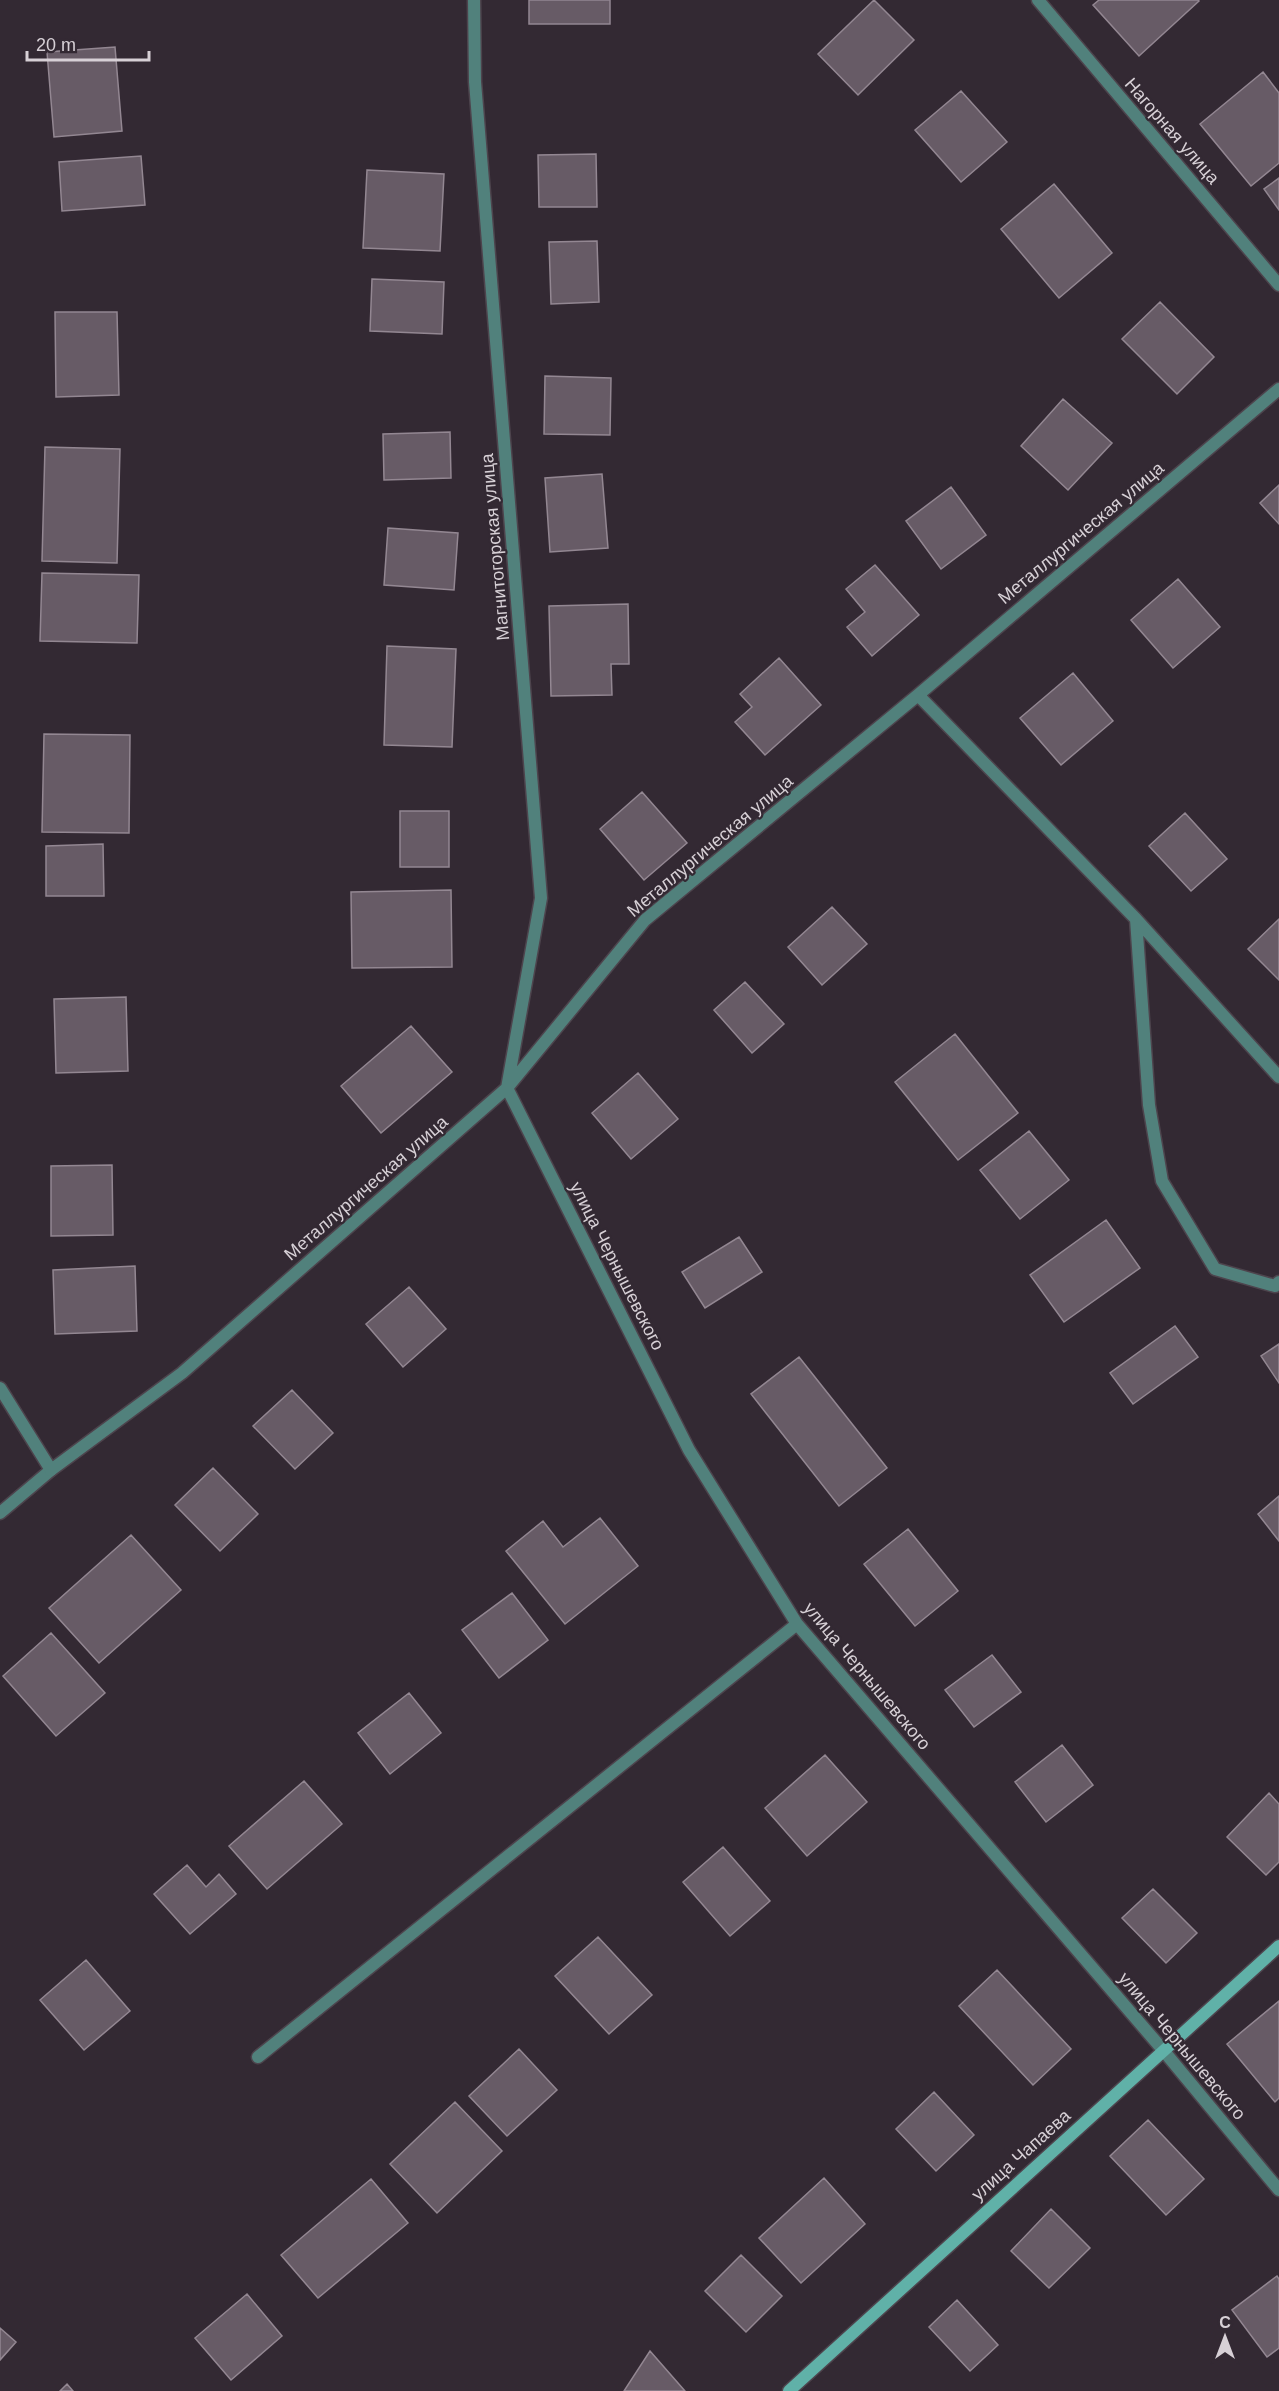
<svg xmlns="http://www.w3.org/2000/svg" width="1279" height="2391" viewBox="0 0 1279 2391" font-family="Helvetica,sans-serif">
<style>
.building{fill:#675b66;stroke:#938792;stroke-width:1.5}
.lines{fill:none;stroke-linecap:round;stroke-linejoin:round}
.lane-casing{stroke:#4d444d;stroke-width:15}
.street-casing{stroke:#4d444d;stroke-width:15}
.secondary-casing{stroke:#4d444d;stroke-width:15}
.lane{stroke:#51817c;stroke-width:12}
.street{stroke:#51817c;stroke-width:12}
.secondary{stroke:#60b1a8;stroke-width:12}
.labels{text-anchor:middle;stroke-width:4.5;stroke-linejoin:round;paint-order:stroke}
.street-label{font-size:18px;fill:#d7d0d6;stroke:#332933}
</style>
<rect width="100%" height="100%" fill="#332933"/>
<!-- building -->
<path class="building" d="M529 0H610V24H529Z
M874 0 914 40 858 95 818 54Z
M1099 0H1198L1199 1 1139 56 1093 5Z
M115 47 122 131 54 137 47 52Z
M1263 72 1279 93V163L1251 186 1200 124Z
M961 91 1007 142 961 182 915 130Z
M596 154 597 207H539L538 155Z
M141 156 145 205 62 211 59 162Z
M367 170 444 174 440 251 363 248Z
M1279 178V210L1264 189Z
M1054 184 1112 253 1059 298 1001 229Z
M597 241 599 302 551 304 549 242Z
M372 279 444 282 442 334 370 331Z
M1160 302 1214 357 1177 394 1122 339Z
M55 312H117L119 395 56 397Z
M545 376 611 378 610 435 544 434Z
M1063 399 1112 443 1068 490 1021 446Z
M450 432 451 478 384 480 383 434Z
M45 447 120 449 117 563 42 561Z
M602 474 608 548 550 552 545 478Z
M1279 485V524L1260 503Z
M951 487 986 535 941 569 906 521Z
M388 528 458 533 454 590 384 585Z
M875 565 919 615 872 656 847 627 865 612 846 589Z
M42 573 139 575 137 643 40 641Z
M1178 579 1220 627 1173 668 1131 620Z
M628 604 629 664H611L612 695 551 696 549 606Z
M387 646 456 649 452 747 384 745Z
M779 658 821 705 765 755 735 722 752 707 740 694Z
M1073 673 1113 721 1061 765 1020 718Z
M44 734 130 735 129 833 42 832Z
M642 792 687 843 644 880 600 829Z
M400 811H449V867H400Z
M1185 813 1227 859 1191 891 1149 846Z
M103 844 104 896H46V846Z
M451 890 452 967 352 968 351 892Z
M832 907 867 944 822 985 788 947Z
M1279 919V980L1248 949Z
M745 982 784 1024 752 1053 714 1010Z
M126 997 128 1071 56 1073 54 999Z
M411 1026 452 1072 381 1133 341 1086Z
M955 1034 1018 1113 958 1160 895 1082Z
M638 1073 678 1119 631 1159 592 1113Z
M1029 1131 1069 1180 1020 1219 980 1170Z
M112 1165 113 1235 51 1236V1166Z
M1106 1220 1140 1268 1064 1322 1030 1275Z
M739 1237 762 1272 705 1308 682 1272Z
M135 1266 137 1331 55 1334 53 1270Z
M409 1287 446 1329 403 1367 366 1324Z
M1175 1326 1198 1357 1133 1404 1110 1373Z
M1279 1344V1383L1261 1356Z
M799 1357 887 1468 839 1506 751 1394Z
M292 1390 333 1433 295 1469 253 1426Z
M213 1468 258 1514 220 1551 175 1505Z
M1279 1496V1541L1258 1514Z
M600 1518 638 1566 565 1624 506 1551 543 1521 563 1547Z
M908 1529 958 1591 915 1626 864 1564Z
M131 1535 181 1590 99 1663 49 1608Z
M512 1593 548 1640 499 1678 462 1630Z
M51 1633 105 1693 56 1736 3 1676Z
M992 1655 1021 1692 974 1727 945 1690Z
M409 1693 441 1733 390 1774 358 1733Z
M1062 1745 1093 1785 1046 1822 1015 1782Z
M825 1755 867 1802 807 1856 765 1808Z
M304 1781 342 1824 267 1889 229 1846Z
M1269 1793 1279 1804V1862L1266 1875 1227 1837Z
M723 1847 770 1901 730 1936 683 1882Z
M187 1865 206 1887 219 1874 236 1894 190 1934 154 1894Z
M1153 1889 1197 1933 1166 1963 1122 1918Z
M598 1937 652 1995 609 2034 555 1976Z
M86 1960 130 2011 84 2050 40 2000Z
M997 1970 1071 2049 1033 2085 959 2006Z
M1279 2001V2098L1275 2102 1227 2044Z
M519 2049 557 2090 507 2136 469 2096Z
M934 2092 974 2135 936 2171 896 2129Z
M455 2102 502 2151 437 2213 390 2164Z
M1148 2120 1204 2179 1166 2215 1110 2156Z
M824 2178 865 2224 801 2283 759 2238Z
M371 2179 408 2223 318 2298 281 2255Z
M1051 2209 1090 2248 1049 2288 1011 2251Z
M741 2255 782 2296 746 2332 705 2291Z
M1277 2276 1279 2279V2348L1267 2357 1232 2310Z
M247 2294 282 2336 231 2380 195 2338Z
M957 2300 998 2345 970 2371 929 2327Z
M0 2328 16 2342 0 2360Z
M650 2351 685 2391H624Z
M67 2384 73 2391H60Z"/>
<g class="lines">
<defs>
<path id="lane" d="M0 1513 51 1470"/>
<path id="street" d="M474 0 475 82 541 898 507 1088 689 1450 797 1624 1163 2050 1279 2190
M1038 0 1279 285
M918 695 1136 919 1279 1077
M1136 919 1149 1105 1162 1181 1215 1269 1275 1286 1279 1282
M0 1388 51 1470 182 1373 507 1088 645 920 918 695 1279 389
M258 2057 797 1624"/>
<path id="secondary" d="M789 2391 1279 1946"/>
</defs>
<!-- lane casing -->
<use href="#lane" class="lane-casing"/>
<!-- street casing -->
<use href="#street" class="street-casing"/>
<!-- secondary casing -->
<use href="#secondary" class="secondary-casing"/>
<!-- lane -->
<use href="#lane" class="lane"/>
<!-- street -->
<use href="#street" class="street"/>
<!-- secondary -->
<use href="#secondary" class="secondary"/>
</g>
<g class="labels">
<!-- street labels -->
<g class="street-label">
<text transform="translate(1172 131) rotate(49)" y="6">Нагорная улица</text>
<text transform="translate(1081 533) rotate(-40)" y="6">Металлургическая улица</text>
<text transform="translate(495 547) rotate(-95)" y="6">Магнитогорская улица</text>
<text transform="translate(710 846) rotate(-40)" y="6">Металлургическая улица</text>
<text transform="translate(366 1188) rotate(-41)" y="6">Металлургическая улица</text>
<text transform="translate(617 1266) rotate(63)" y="6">улица Чернышевского</text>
<text transform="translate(867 1676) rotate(50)" y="6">улица Чернышевского</text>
<text transform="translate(1182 2046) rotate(50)" y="6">улица Чернышевского</text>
<text transform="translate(1021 2155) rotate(-42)" y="6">улица Чапаева</text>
</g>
</g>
<!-- north arrow -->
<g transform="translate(1225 2337)" stroke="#332933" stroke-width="4.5" paint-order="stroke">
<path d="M0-4.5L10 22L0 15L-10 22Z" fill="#d7d0d6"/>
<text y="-9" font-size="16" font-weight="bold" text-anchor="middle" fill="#d7d0d6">С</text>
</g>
<!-- scale -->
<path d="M27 51v9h122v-9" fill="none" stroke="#d7d0d6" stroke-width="3"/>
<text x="36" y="51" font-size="18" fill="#d7d0d6" stroke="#332933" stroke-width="4.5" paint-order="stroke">20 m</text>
</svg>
